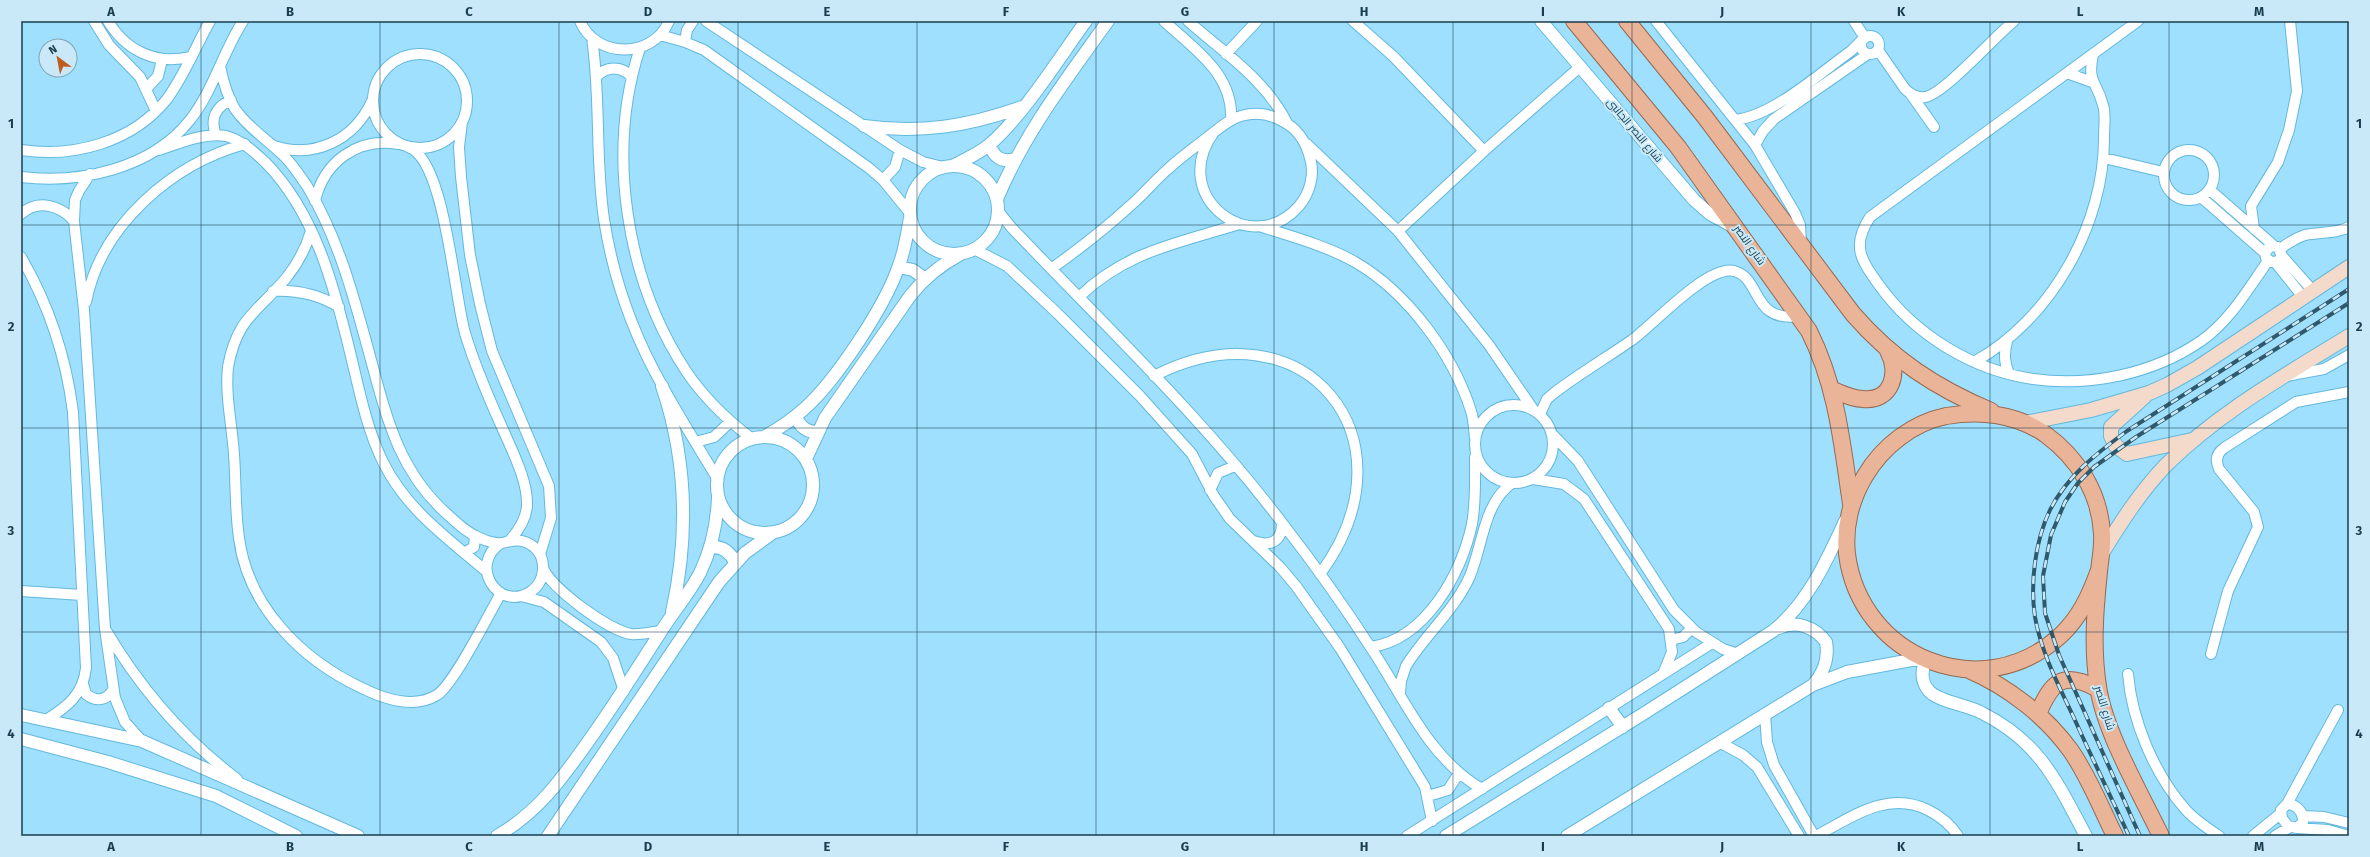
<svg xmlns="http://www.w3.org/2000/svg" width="2370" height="857" viewBox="0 0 2370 857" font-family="'Fira Sans',Cairo,sans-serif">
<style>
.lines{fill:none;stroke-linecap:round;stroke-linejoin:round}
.minor-casing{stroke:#63b8dd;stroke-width:12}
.tertiary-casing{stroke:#63b8dd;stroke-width:14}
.secondary-casing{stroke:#63b8dd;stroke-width:16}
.primary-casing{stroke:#976a51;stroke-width:18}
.minor{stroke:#fff;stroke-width:10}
.tertiary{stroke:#fff;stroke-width:12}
.secondary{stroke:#f4dacb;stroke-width:14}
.primary{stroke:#e9b498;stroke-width:16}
.rail-casing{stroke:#30596b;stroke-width:4}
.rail{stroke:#c9e9f8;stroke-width:2.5;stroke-dasharray:8;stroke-linecap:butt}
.grid{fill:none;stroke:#1a3e4d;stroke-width:1;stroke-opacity:0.55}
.labels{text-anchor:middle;stroke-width:4;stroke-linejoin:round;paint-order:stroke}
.street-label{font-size:11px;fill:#1a3e4d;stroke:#c9e9f8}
.neatline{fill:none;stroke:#1a3e4d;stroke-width:1.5}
.grid-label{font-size:13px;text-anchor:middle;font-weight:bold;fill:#1a3e4d}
</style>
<rect width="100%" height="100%" fill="#9fe0fe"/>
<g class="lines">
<defs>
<path id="minor" d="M94 21 109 45 140 77 156 111
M108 21C126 51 156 65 190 57
M580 21C596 59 653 59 669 21
M706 21 900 150 923 162 943 167
M1164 21C1194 49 1234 74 1231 120
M1188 21C1223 52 1266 80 1287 123
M1353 21 1393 56 1484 151
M1656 21 1755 145 1795 213 1800 225 1801 243
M1854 21 1865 38
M2138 21 1870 217C1851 246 1861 260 1879 285 1915 335 1972 370 2033 379 2090 387 2153 374 2201 341 2230 321 2248 289 2268 261
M660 35 685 42 704 50 869 168 883 180 910 213
M1861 45a9 9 0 1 1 18 0a9 9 0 1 1-18 0Z
M592 38C601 99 595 159 604 219 613 278 634 336 663 387 680 418 699 448 717 478
M685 42 687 30 693 21
M640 48C606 152 626 280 686 371 704 398 726 419 751 438
M1878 50 1905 89C1910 94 1917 98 1925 97 1943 95 1995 36 2014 21
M373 101a47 47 0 1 1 94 0a47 47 0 1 1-94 0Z
M1226 54 1257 21
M220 66C223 81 227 96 235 109 248 128 268 140 284 156 293 165 300 176 307 186 341 242 357 309 374 371 388 425 403 475 447 514 457 523 467 533 480 538 486 541 496 544 502 543 514 540 523 538 534 547 548 559 545 583 530 592 498 612 468 565 501 543
M2067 73 2092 82
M597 76C607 66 621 66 631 76
M147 88 158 76 162 60
M1910 93 1934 127
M1735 120C1773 116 1820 73 1851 51L1862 40
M462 122 459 147 461 177 470 255 480 304 492 351 549 486 551 518 540 554
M216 135C210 120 215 107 231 100
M1307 144 1398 231 1489 345 1533 409
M1755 145 1763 131 1774 119 1868 54
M274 146C315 159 354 140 372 101
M408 147C445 158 454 296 465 333 475 367 490 401 505 434 514 455 528 482 527 506 526 519 519 530 510 540
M2164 175a25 25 0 1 1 50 0a25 25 0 1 1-50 0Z
M21 150C74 158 133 142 167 99 184 76 196 46 210 21
M159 150C179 143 205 132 226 136 242 140 254 152 266 163 315 213 334 286 350 352 359 389 366 427 383 462 406 509 447 538 486 571
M2104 158 2163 172
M90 174 79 191 75 200 74 221 84 310 105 629 115 698 125 722 142 741
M21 177C80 184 151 169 190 120 213 91 223 52 243 21
M883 180 895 167 900 150
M2210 190 2273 245
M2202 198 2265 253
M315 201C324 162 357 137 399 144
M999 212 1011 227C1103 324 1202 417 1283 524 1314 564 1344 606 1371 648 1404 697 1428 758 1482 789
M21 214C38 199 60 205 74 221
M1262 227C1293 237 1327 246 1355 262 1407 292 1453 354 1471 411 1474 420 1474 430 1475 438
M2254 229 2251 206 2278 162 2289 130 2297 91 2290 21
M311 231C306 248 298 263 287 277 258 312 237 317 228 367 225 395 232 425 234 454 236 482 235 511 239 538 248 607 302 660 362 688 384 699 414 709 437 695 454 684 489 614 501 593
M1398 231 1484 151 1581 66
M974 249 1007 266 1058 314 1140 396 1192 454 1214 496 1230 519 1280 567 1296 586 1340 648 1425 787 1432 821
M2280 249C2288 243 2296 238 2305 235 2320 232 2336 234 2349 227
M2282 256 2278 261 2271 262 2266 258 2265 253 2270 246 2278 247 2282 256 2313 291
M21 257C49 305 66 357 73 412L86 668C83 695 67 707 46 720
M2275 262 2303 297
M1051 269C1079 249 1106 228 1131 205 1144 194 1155 180 1168 169 1182 156 1198 145 1213 133 1222 126 1230 119 1241 116 1255 112 1270 114 1282 121 1297 128 1306 142 1310 158 1315 174 1310 193 1299 206 1252 260 1167 197 1214 132
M273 291C297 290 318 294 339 307
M1079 297C1126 251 1179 243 1239 224
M86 302C101 225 172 164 245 144
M2007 341C2004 353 2004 362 2009 374
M1974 362C2052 319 2105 223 2104 136 2104 126 2106 114 2103 105 2097 81 2087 84 2093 54
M1154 376C1304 299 1420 439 1320 574
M2286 376 2324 369 2349 355
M1475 444a39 39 0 1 1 78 0a39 39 0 1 1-78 0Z
M1540 414 1547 399 1554 393C1579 374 1606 358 1632 340 1653 325 1707 265 1734 271 1762 278 1751 323 1799 316
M1553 435 1578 461 1674 610 1696 632 1723 649 1738 654
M696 442 714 437 730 422
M1533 479 1564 484 1584 499 1669 629 1672 652 1663 674
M1210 490 1218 473 1235 466
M1253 541C1270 547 1282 542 1282 523
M464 553 474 547 475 536
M543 568C552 589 608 630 631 634 641 635 651 632 662 631
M21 591 82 595
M521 596 544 602 601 642 613 658 624 691
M107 632C141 689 184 739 237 779
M1671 640 1683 637 1691 629
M1371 647C1426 639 1461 574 1472 524 1476 502 1475 479 1475 457
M2211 654 2228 591 2258 527 2254 512 2219 469C2215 460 2217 453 2224 448L2296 402 2349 392
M2128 674C2132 721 2154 774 2186 810 2195 820 2207 828 2219 836
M83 684 86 694C96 702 106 701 113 690
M1400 693 1401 681 1406 666C1425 635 1455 610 1470 576 1483 545 1483 504 1512 483
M1765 714 1767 742 1774 765 1814 836
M1719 742 1743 755 1757 767 1799 836
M1428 796 1448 790 1459 773
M2287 804 2338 710
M2287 804C2296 804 2304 812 2303 822L2297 828 2288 826 2282 818 2281 810Z
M2303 816 2324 817 2349 823
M2297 828 2328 830 2349 836
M1407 836 1712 643
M1816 836C1852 817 1887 790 1928 810 1940 816 1951 825 1958 836
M2253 836 2280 814
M2275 836 2290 827"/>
<path id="tertiary" d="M1541 21 1694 200 1710 214 1736 228
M864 126C920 134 969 126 1022 107
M990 144C993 157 1002 163 1015 159
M954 165C966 159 978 154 989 145 1023 116 1059 58 1086 21
M910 210a44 44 0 1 1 88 0a44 44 0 1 1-88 0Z
M997 199C1024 134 1067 78 1108 21
M899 267 913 270 924 278
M662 386C687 460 689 536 672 612
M796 416C799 426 806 432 817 432
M764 437C778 429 792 420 804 409 835 382 886 305 899 265 905 250 907 233 910 218
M717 485a48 48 0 1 1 96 0a48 48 0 1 1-96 0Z
M806 459 825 418 910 296C925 277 940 265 961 254
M711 547C722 546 730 552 735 562
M1779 628C1796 620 1815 627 1826 642 1829 659 1824 672 1813 685
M1926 660C1921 670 1921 682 1929 691 1939 702 1968 705 1982 713 2040 742 2057 782 2086 836
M1609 708 1623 727
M21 715 142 741 358 836
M21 739 108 762 216 796 296 836
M497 836C539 812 563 777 590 739 615 704 637 669 660 633 673 612 689 594 700 573 712 548 717 523 718 497
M548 836 719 582 745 553 774 532
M1446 836 1643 714 1773 631C1808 603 1827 560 1845 521
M1567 836 1813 685 1847 672 1922 658"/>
<path id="secondary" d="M2145 396 2111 427V436L2116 446 2127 454 2192 440
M2025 423 2091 410 2149 393 2167 385 2197 368 2349 267
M2102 553C2121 522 2141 491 2166 465 2219 412 2286 375 2349 336"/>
<path id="primary" d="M1574 21 1678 147 1809 331C1837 387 1842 443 1851 504
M1627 21 1705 117 1853 314C1892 359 1936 388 1991 411
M1833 390C1842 394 1853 399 1863 399 1892 402 1900 372 1888 351
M2099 570C2090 595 2080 617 2061 635 1982 708 1860 657 1847 554 1844 527 1851 499 1865 476 1882 447 1912 423 1946 416 1980 410 2016 414 2045 434 2078 458 2100 493 2102 534 2103 547 2100 559 2099 572 2095 610 2092 648 2098 686 2104 731 2141 794 2161 836
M1969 670C2008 687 2046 716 2071 751 2089 777 2101 808 2115 836
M2038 714C2052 681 2063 670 2098 689"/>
</defs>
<!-- minor casing -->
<use href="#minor" class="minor-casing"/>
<!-- tertiary casing -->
<use href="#tertiary" class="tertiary-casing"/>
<!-- secondary casing -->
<use href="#secondary" class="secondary-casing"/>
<!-- primary casing -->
<use href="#primary" class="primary-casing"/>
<!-- minor -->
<use href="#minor" class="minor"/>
<!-- tertiary -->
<use href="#tertiary" class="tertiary"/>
<!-- secondary -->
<use href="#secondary" class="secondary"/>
<!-- primary -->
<use href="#primary" class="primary"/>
<defs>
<path id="rail" d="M2129 836C2111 797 2092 758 2074 718 2059 686 2041 652 2035 617 2030 583 2035 541 2050 510 2067 476 2097 453 2127 431L2349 289
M2140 836 2059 655 2045 613 2043 576 2051 535 2065 502 2078 483 2094 467 2136 437 2349 303"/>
</defs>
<!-- rail casing -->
<use href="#rail" class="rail-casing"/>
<!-- rail -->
<use href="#rail" class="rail"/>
</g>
<!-- grid -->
<path class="grid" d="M201 21V836M380 21V836M559 21V836M738 21V836M917 21V836M1096 21V836M1274 21V836M1453 21V836M1632 21V836M1811 21V836M1990 21V836M2169 21V836M21 225H2349M21 428H2349M21 632H2349"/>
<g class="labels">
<!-- street labels -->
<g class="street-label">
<text transform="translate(1635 130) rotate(50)" y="4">شارع النصر الجانبى</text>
<text transform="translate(1750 245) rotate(55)" y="4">شارع النصر</text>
<text transform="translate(2105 708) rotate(73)" y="4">شارع النصر</text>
</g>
</g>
<!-- border -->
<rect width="2370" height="857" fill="none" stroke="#c9e9f8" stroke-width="44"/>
<!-- north arrow -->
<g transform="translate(58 58) rotate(328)"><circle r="19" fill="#c9e9f8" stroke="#83a5b4"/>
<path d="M0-3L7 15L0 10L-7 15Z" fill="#bf5d20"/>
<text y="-6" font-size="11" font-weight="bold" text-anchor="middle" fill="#1a3e4d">N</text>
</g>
<rect x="22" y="22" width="2326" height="813" class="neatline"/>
<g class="grid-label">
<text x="111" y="16">A</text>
<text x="290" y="16">B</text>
<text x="469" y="16">C</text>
<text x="648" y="16">D</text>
<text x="827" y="16">E</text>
<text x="1006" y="16">F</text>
<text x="1185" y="16">G</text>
<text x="1364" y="16">H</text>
<text x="1543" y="16">I</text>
<text x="1722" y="16">J</text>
<text x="1901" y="16">K</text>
<text x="2080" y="16">L</text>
<text x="2259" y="16">M</text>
<text x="11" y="128">1</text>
<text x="2359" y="128">1</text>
<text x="11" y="331">2</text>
<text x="2359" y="331">2</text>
<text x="11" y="535">3</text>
<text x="2359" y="535">3</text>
<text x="11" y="738">4</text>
<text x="2359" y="738">4</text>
<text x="111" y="851">A</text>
<text x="290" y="851">B</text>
<text x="469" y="851">C</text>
<text x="648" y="851">D</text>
<text x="827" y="851">E</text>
<text x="1006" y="851">F</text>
<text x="1185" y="851">G</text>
<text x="1364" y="851">H</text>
<text x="1543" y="851">I</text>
<text x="1722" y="851">J</text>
<text x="1901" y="851">K</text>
<text x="2080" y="851">L</text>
<text x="2259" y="851">M</text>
</g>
</svg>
